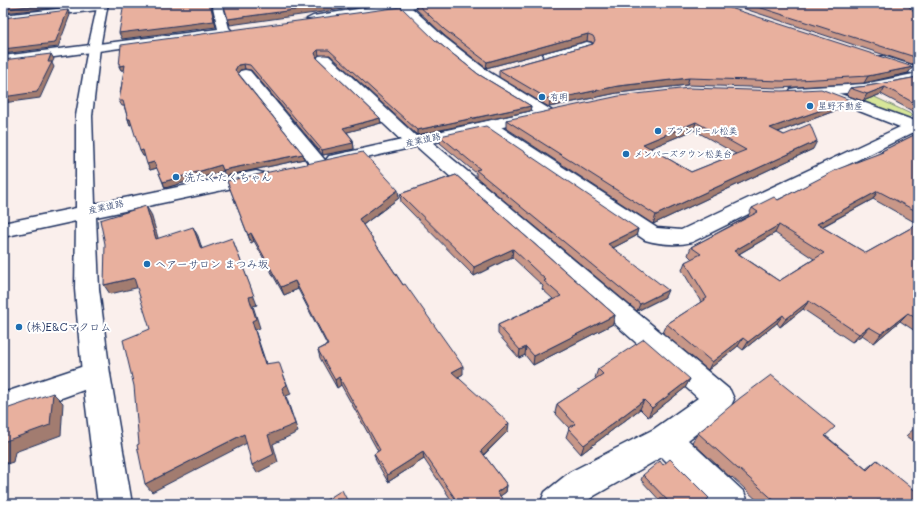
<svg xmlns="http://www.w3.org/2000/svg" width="921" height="507" viewBox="0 0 921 507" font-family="Mali,'Klee One',sans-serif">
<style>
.green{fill:#d7e699;stroke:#798a7c}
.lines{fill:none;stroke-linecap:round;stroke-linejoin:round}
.street-casing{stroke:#1b2f5e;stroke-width:3}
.secondary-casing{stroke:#1b2f5e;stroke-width:3}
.street{fill:#fff;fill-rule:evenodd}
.secondary{fill:#fff;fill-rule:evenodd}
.wall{fill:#c89788;stroke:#1b2f5e;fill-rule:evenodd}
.shaded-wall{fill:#a27b6f;stroke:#1b2f5e}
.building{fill:#e8b09e;stroke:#1b2f5e;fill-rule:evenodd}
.poi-dot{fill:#1f6fb2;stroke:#fff;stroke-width:1.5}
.labels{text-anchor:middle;stroke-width:4;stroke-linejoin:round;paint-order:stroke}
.far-poi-label{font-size:9px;fill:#1b2f5e;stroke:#fff;text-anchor:start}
.far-street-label{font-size:9px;fill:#1b2f5e;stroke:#fff}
.poi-label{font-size:11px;fill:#1b2f5e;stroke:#fff;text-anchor:start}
</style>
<rect width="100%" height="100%" fill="#faefec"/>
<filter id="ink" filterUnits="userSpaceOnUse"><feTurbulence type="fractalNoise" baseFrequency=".025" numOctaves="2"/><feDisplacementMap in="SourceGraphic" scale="8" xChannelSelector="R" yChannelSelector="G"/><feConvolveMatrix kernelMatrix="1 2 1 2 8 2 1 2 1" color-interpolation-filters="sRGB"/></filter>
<g filter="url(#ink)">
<!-- green -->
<path class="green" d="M864 92 913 115 909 119 843 95Z"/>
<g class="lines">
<defs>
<path id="street" d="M212 3H222L229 28 232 31 230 33 3 64V56L218 29Z
M396 3H430L429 5 412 8 444 37 489 72 551 110 554 113 551 116 546 118 541 116 479 78 436 43 402 10 313 22 307 19 313 16Z
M102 4 106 5 107 7 106 9 3 21V15Z
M587 42 591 43 593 46 591 49 549 60 544 59 543 56 544 53Z
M324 55 329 56 417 137H426L730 390 734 399 730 408 688 440 744 492 749 504H708L662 457 594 496 583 504H540L545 492 570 472 654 429 698 398 416 146H407L319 62 317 59 319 56Z
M883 56 918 67V75L878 63 876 60 878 57Z
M245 70 250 71 324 159 327 163 324 167 318 168 312 167 238 74 240 71Z
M821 87 918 122V133L914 132 692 242C677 246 659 244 645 240L483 129 481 126 483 123 489 121 495 123 657 228 681 230 900 127 816 94 814 91 816 88Z
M96 362 106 366 110 374 106 382 3 419V393Z"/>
<path id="secondary" d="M98 3H108L100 48 92 116 95 204 256 171 263 173 265 177 263 181 256 183 96 217 99 289 110 374 132 504H98L82 374 75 289 76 221 3 237V223L76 208V116L88 48Z
M918 73V81L864 92 796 96 791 95 789 92 791 89 796 88 864 84Z
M536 110 542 112 544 115 542 118 335 165 329 164 326 160 329 156 335 155Z"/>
</defs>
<!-- street casing -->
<use href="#street" class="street-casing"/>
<!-- secondary casing -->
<use href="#secondary" class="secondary-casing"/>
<!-- street -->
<use href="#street" class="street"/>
<!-- secondary -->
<use href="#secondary" class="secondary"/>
</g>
<!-- wall -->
<path class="wall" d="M416 3 913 67 908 73 864 83 779 88 687 85 617 93 549 107 499 77V70L593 44 592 42 587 41 486 68 445 36 416 9Z
M727 3H906L918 17V66Z
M435 40 478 74 531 106 530 111 417 135 330 55H319L317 57V58L380 118 381 123 347 132 353 140 354 149 323 155 251 70 245 69 240 70 238 73 303 154 304 159 225 176 224 171 165 188 157 168 150 170 145 156H143L132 124 130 125 124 106H122L119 101 124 70H121L119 66Z
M918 77V114L881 94 863 101 846 95 850 88 868 86Z
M850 100 845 107 778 132 813 149 653 224 506 128V120ZM694 130 736 154 691 172 650 148Z
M918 133V224L873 199 822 227 866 253 918 224V333L900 321 874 343 862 335 852 342 803 309 780 327 777 323 743 350 738 346 708 370 663 333 667 324 701 302 682 270 685 262 692 259 688 255 691 247 749 216H748L752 208 778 200 880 153 882 151ZM775 233 814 259 779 281 739 254Z
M440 136 638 229 636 236 613 248 665 297 637 311 476 177V173L440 143Z
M456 175 615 315 613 324 533 365 525 355 519 358 498 334V325L553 299 542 289 543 286 512 257 474 276 401 202 400 194Z
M227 181 399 198 363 225 463 374 458 377 508 431 484 455 507 485 506 492 500 496 506 504H454L424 459 388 482 376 461 374 454 378 451 341 385 337 388 320 358 318 350 327 345 298 289 284 295 254 241 251 243Z
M598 369 690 379 685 388 648 417 640 409 581 454 566 437 569 428 555 413 557 404 596 379 595 378Z
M918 425V445L906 436Z
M698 433 826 436 866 469 877 460 918 504H761L732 477 731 478 692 442Z
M643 475 704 504H663L641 480Z"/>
<!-- shaded-wall -->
<path class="shaded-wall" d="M57 3H74L73 6 3 13V9Z
M210 3H211L216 27 122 39 119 33Z
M345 3H386L230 25 228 19Z
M68 10 70 15 58 47 3 54V49Z
M588 34 587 41 486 68 487 62Z
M318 50 319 55 316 58 315 53Z
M51 54 54 59 52 63 54 67 40 98 3 103V97L48 62Z
M244 64 245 69 240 70 237 75 235 70 238 65Z
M125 65 127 70H121L119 66Z
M913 67 908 73 864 83 868 76Z
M689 78 687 85 617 93 549 107 550 100 618 86Z
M885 87 881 94 863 101 867 94Z
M850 100 845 107 767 136 770 128Z
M531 106 530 111 417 135V130Z
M380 118 381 123 344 133 343 128Z
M128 119H130L133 124 130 125Z
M696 122 694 130 641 152 643 144Z
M353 140 354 149 323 155 322 150Z
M817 141 813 149 653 224 656 215Z
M143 150 146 156H143L140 151Z
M303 154 304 159 225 176 223 170Z
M154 162 157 168 150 170 147 164Z
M221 165 224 171 165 188 163 182Z
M398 190 399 198 360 227 359 219Z
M878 191 873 199 812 232 817 224Z
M146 206 151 214 161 248 156 239Z
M779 225 775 233 730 259 734 251Z
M193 227 198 236 205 258 201 249Z
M638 229 636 236 607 251 608 244Z
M251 233 254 241 251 243 248 235Z
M232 238 257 305 253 306 260 328 255 330 269 372 265 364 252 321 249 297Z
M513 249 512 257 474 276V267Z
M134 278 140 287 110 294 104 285Z
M295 281 298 289 284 295 281 287Z
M668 290 665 297 637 311 640 304Z
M809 301 803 309 780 327 786 319Z
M908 313 900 321 874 343 881 334Z
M615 315 613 324 533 365 534 356Z
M783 315 777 323 743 350 748 342Z
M869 327 862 335 852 342 859 334Z
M743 338 738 346 708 370 712 362Z
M526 347 525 355 519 358 520 350Z
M463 366V374L453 380 452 372Z
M282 371 291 394 286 396 298 432 273 444 278 462 257 473 252 465 268 435 282 388Z
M339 377 341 385 337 388 335 380Z
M690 379 685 388 648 417 652 408Z
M53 393 63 403 61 435 15 452 13 462 3 465V442Z
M644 400 640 409 581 454 584 445Z
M509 423 508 431 480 458 481 451Z
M244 434 249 442 152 492 145 484Z
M423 452 424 459 388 482 387 475Z
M507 485 506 492 496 499 497 492Z"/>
<!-- building -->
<path class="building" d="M3 3H57L3 9Z
M124 3H210L214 21 119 33Z
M223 3H345L228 19Z
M416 3H715L913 67 868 76 782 81 689 78 618 86 550 100 499 70 593 44 595 40 593 36 588 34 487 62 445 30Z
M746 3H906L918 17V58Z
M401 7 435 40 478 74 531 106 417 130 329 50H318L315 53 317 58 380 118 343 128 353 140H350L353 143 322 150 250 65 244 64 238 65 235 70 303 154 223 170 221 165 163 182 154 162 147 164 143 150 140 151 130 119H128L123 101H119L125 65 119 66 121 45Z
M68 10 55 43 3 49V18Z
M51 54 48 62H52L37 92 3 97V60Z
M918 77V105L885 87 867 94 850 88 868 86Z
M689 88 782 91 821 89 850 100 770 128 784 135 810 124 817 141 656 215 506 120 619 96ZM696 122 746 150 691 172 643 144Z
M486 126 638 229 608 244 668 290 640 304 476 170 480 169 440 136Z
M918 133V212L878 191 817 224 866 253 918 224V320L908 313 881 334 869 327 859 334 809 301 786 319 783 315 748 342 743 338 712 362 667 324 707 298 685 262 701 254 691 247 758 212 752 208 774 197 778 200 838 169 883 152 882 151ZM779 225 824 253 779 281 734 251Z
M363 152 398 190 359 219 403 285 405 284 463 366 452 372 509 423 481 451 507 485 497 492 506 504H459L423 452 387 475 374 454 380 450 339 377 335 380 318 350 328 345 295 281 281 287 251 233 248 235 227 181Z
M456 175 615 315 534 356 526 347 520 350 498 325 561 296 544 281 546 280 513 249 474 267 400 194Z
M146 206 156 239 193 227 201 249 232 238 254 296 249 297 256 319 252 321 265 364 279 362 287 385 282 388 295 424 268 435 274 454 252 465 244 434 145 484 137 445 139 444 134 386 123 340 150 329 134 278 104 285 105 244 100 220Z
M644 339 690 379 652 408 644 400 584 445 568 428 575 424 557 404 603 374 598 369Z
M771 375 835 427 825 436 867 470 877 460 918 493V504H882L878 500 874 504H778L739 469H738L698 433 740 398Z
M53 393 50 425 3 442V410Z
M670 459 709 498 703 504H671L643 475 660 461 663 465Z
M342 490 349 504H320Z"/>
</g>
<!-- markers -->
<g class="poi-dot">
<circle cx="542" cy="97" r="4"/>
<circle cx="810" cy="106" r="4"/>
<circle cx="658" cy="131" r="4"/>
<circle cx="626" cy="154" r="4"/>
<circle cx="176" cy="177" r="4"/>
<circle cx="147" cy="264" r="4"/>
<circle cx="19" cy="327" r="4"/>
</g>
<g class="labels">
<!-- far-poi labels -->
<g class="far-poi-label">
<text x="550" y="100">有明</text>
<text x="818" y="109">星野不動産</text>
<text x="666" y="134">プランドール松美</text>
<text x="634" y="157">メンバーズタウン松美台</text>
</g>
<!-- far-street labels -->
<g class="far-street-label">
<text transform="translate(423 140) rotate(-12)" y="3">産業道路</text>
<text transform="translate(106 207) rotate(-12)" y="3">産業道路</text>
</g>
<!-- poi labels -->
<g class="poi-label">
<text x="184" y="181">洗たくたくちゃん</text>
<text x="155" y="268">ヘアーサロン まつみ坂</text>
<text x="27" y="331">(株)E&amp;Cマクロム</text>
</g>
</g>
<!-- margin -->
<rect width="921" height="507" fill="none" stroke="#fff" stroke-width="16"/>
<rect x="8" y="8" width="905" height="491" fill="none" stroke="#1b2f5e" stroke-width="1.5" filter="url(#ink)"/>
</svg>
